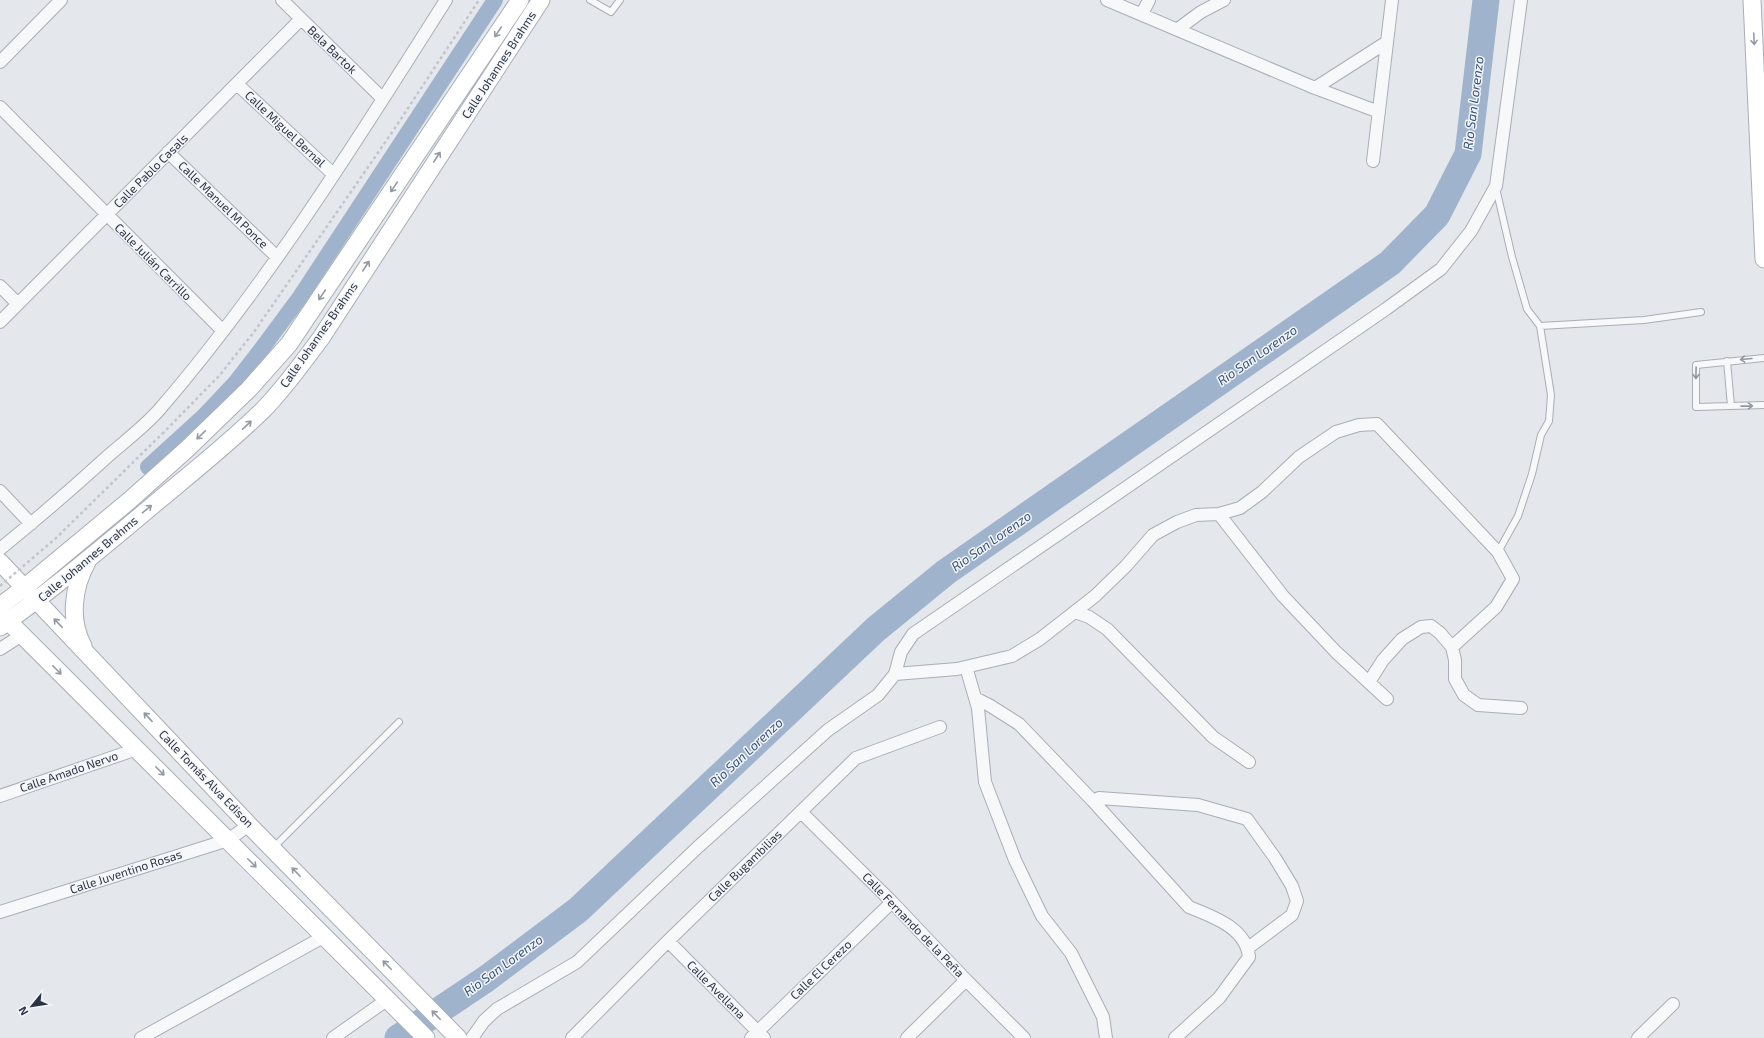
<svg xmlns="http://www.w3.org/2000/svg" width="1764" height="1038" viewBox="0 0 1764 1038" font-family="'Exo 2',sans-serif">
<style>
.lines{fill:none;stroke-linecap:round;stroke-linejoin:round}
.canal{stroke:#9fb4cc;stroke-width:16}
.river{stroke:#9fb4cc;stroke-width:27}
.lane-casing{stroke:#a9aeb7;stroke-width:8}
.street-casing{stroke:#a9aeb7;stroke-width:14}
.secondary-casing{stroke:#a9aeb7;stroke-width:19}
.path{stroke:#c2c5cb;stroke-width:2.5;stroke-dasharray:3 3;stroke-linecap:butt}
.lane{stroke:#f7f8fa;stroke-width:6}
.street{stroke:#f7f8fa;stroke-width:12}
.secondary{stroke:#fff;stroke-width:17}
.path-bridge{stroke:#c2c5cb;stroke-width:2.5;stroke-dasharray:3 3;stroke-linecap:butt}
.oneway{stroke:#959aa2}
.oneway2{stroke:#9196a0}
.labels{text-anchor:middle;stroke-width:3;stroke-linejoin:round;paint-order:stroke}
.street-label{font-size:12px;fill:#2b3445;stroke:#f4f6f9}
.water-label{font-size:13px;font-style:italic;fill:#34527a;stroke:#f4f6f9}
</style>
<rect width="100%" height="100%" fill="#e4e7ec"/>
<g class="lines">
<!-- canal -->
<path class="canal" d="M148 467 204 416 236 382 263 347 300 297 495 0"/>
<!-- river -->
<path class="river" d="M398 1038 486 979 578 910 876 629 946 572 1390 263 1437 215 1468 154 1486 0"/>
<defs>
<path id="lane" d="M590 0 611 12 620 0
M1496 188 1512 257 1527 309 1540 326 1644 320 1701 312
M1764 358 1696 365V407L1764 405
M1727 361 1731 406
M1498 552 1518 516 1532 474 1541 435 1549 421 1551 395 1540 326
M273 848 399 722"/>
<path id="street" d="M282 0 383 99
M1107 0 1315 88 1379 112
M1142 14 1149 0
M1178 29 1201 12 1224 0
M0 62 61 0
M237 84 333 174
M1315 88 1387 42
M0 107 223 331
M168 152 277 257
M1373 161 1392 0
M0 286 18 304
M0 322 301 19
M0 491 31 524
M1219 514 1283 596 1336 652 1387 699
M0 549C37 519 73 488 108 456 125 441 144 427 159 410 267 285 358 139 446 0
M1075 612 1089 617 1107 629 1213 737 1249 762
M0 649 22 635
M966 667 978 708 985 782 1015 860 1042 916 1071 953 1103 1017 1106 1038
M895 674 957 669 1012 656 1040 639 1095 596 1126 566 1153 535 1177 522 1196 515 1219 514 1240 508 1262 492 1299 457 1336 432 1359 425 1377 424 1498 552 1513 579 1496 607 1452 647
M1369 682 1383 660 1402 639 1421 627 1431 626 1440 633 1452 647 1455 660V679L1464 695 1478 705 1521 708
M975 698 989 705 1019 724 1093 801 1189 907C1214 917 1246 928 1249 957L1219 998 1175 1038
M0 796 137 749
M1093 801 1099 798 1198 805 1247 819 1275 858 1292 886 1297 901 1292 915 1248 948
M801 812 892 902 966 980 1024 1038
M0 912 228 840 249 825
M668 941 764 1038
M141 1038 325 936
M333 1038 388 999
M472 1038 484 1021 497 1009 577 962 698 847 828 730 878 695 895 674 901 652 913 634 1386 309 1441 269 1471 231 1496 186 1521 0
M572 1038 668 941 856 758 940 727
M751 1038 892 902
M907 1038 966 980
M1638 1038 1673 1004"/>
<path id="secondary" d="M1752 0 1764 259
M0 562 249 825 458 1038
M0 606 24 588 130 500 187 449 249 389 289 344 520 0
M0 613 426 1038
M0 627C53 589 102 548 152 506 189 475 227 445 262 411 284 389 302 363 321 338L541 0
M83 646C69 620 73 587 87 562"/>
</defs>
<!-- lane casing -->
<use href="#lane" class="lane-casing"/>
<!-- street casing -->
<use href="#street" class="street-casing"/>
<!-- secondary casing -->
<use href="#secondary" class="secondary-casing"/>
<!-- path -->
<path class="path" d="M162 434 219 376 254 332 393 131 479 0"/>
<!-- lane -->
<use href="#lane" class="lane"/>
<!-- street -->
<use href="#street" class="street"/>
<!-- secondary -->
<use href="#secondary" class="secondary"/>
<!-- path-bridge -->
<path class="path-bridge" d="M0 586 56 538 162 434"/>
</g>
<!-- one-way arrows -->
<defs><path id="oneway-shaft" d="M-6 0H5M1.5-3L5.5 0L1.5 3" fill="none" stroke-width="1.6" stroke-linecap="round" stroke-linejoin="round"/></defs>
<g class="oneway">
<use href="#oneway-shaft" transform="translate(498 32) rotate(124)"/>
<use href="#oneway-shaft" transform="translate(1754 39) rotate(87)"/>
<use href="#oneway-shaft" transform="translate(437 157) rotate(-57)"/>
<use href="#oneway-shaft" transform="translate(394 187) rotate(124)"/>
<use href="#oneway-shaft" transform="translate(366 266) rotate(-57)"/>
<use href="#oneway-shaft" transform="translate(322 295) rotate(124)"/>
<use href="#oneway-shaft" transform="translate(247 425) rotate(-43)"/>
<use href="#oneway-shaft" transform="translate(201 435) rotate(136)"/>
<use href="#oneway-shaft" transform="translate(147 509) rotate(-40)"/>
<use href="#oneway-shaft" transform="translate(58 623) rotate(-134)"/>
<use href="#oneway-shaft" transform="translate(57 670) rotate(45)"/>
<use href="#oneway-shaft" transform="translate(148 717) rotate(-133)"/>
<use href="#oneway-shaft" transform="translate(160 771) rotate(45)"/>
<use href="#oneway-shaft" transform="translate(252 863) rotate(45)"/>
<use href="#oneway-shaft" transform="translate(296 872) rotate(-134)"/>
<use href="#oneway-shaft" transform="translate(387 965) rotate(-134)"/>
<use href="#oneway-shaft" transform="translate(436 1015) rotate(-134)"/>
</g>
<g class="oneway2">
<use href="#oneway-shaft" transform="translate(1746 359) rotate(175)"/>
<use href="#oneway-shaft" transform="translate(1696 373) rotate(91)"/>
<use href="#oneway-shaft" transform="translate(1747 406) rotate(-1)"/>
</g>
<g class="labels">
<!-- street labels -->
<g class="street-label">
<text transform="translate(332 50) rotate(44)" y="4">Bela Bartok</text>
<text transform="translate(499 65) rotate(-57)" y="4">Calle Johannes Brahms</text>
<text transform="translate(285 129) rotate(43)" y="4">Calle Miguel Bernal</text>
<text transform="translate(151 171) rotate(-45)" y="4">Calle Pablo Casals</text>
<text transform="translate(223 205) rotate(44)" y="4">Calle Manuel M Ponce</text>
<text transform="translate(153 262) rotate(45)" y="4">Calle Julián Carrillo</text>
<text transform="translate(319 335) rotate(-55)" y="4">Calle Johannes Brahms</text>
<text transform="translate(88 559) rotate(-40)" y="4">Calle Johannes Brahms</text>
<text transform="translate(69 772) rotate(-19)" y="4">Calle Amado Nervo</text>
<text transform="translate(206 779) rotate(46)" y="4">Calle Tomás Alva Edison</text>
<text transform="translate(745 866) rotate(-44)" y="4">Calle Bugambilias</text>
<text transform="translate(126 872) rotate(-18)" y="4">Calle Juventino Rosas</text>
<text transform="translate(913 925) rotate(46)" y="4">Calle Fernando de la Peña</text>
<text transform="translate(821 970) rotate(-44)" y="4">Calle El Cerezo</text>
<text transform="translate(716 990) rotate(45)" y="4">Calle Avellana</text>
</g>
<!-- water labels -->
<g class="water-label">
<text transform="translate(1473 103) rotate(-83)" y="5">Rio San Lorenzo</text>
<text transform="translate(1257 355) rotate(-35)" y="5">Rio San Lorenzo</text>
<text transform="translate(991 541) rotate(-35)" y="5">Rio San Lorenzo</text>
<text transform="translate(746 752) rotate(-43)" y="5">Rio San Lorenzo</text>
<text transform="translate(503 965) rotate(-36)" y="5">Rio San Lorenzo</text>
</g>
</g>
<!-- north arrow -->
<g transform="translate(32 1006) rotate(240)" stroke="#f4f6f9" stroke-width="3" paint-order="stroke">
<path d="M0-3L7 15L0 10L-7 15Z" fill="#2b3445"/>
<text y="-6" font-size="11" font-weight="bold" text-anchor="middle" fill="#2b3445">N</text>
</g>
</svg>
